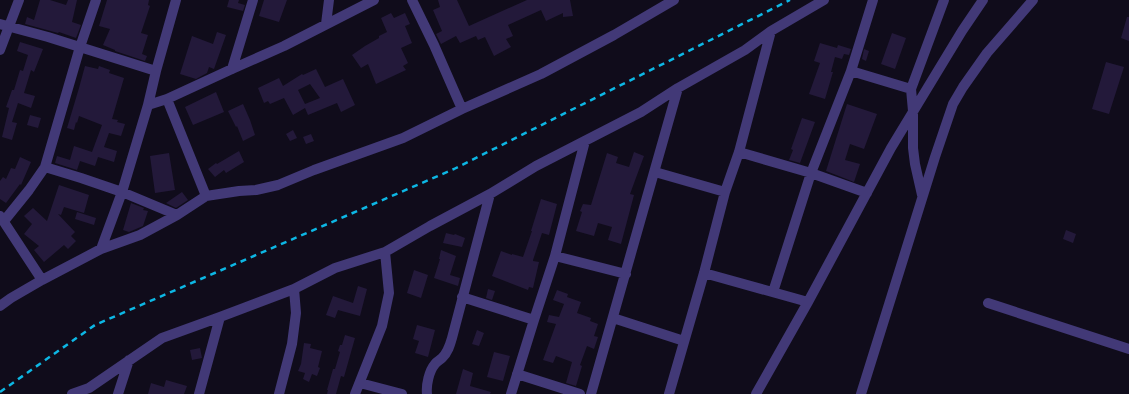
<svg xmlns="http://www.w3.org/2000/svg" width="1129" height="394" viewBox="0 0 1129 394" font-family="'Fira Sans Condensed',sans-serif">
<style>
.building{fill:#23193a;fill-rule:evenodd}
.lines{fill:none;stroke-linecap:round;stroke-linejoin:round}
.minor{stroke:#423977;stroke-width:10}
.rail{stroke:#0db7e4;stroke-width:2.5;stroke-dasharray:6 5;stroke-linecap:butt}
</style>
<rect width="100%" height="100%" fill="#100c1b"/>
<!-- building -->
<path class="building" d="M40 0H50L66 5 68 0H77L72 22 81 25 76 38 59 32 58 33 25 24 27 17 34 20Z
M107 0H149L148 5 150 6 141 33 148 35 142 54 147 56 145 61 115 51V50L103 45 110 29 99 26Z
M229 0H239L238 3 245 5 243 11 227 7Z
M264 0H287L279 22 259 16Z
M438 0H457L469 26 527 0H570L573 16 563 17V13L546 21 541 10 508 25 513 36 506 39 511 47 494 56 485 37 478 40 476 36 460 43 456 36 441 44 436 34 442 31 433 10 440 7Z
M391 13 394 18 405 13 410 24 405 26 412 43 401 48 408 63 403 66 406 70 376 84 368 64 361 68 352 55 365 46 379 38V36L387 32 381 18Z
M1127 17H1129V41L1121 38Z
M217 32 226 35 214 69 209 67 207 73 196 79 180 74 192 36 213 44Z
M892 33 906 38 895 69 881 64Z
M20 42 43 49 34 72 31 70 24 93 35 96 31 108 18 103 12 122 17 123 12 140 2 137 9 108 6 107 12 90H14L20 70 23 71 28 55 17 51Z
M820 43 837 48 838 45 851 49 849 55 844 54 842 59 835 57 831 72H833L825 99 809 94 820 63 814 61Z
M864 49 869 51 866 61 862 59Z
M1106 62 1124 67 1109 114 1092 109Z
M85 66 98 69 99 66 110 70 109 73 124 78 112 119 118 120 117 122 125 124 121 136 109 133 104 147 117 151 114 162 98 157 95 166 80 161 77 170 55 163 57 156 70 160 74 146 92 152 102 125 79 116 77 123 76 122 74 130 67 128 79 88Z
M316 69 325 87 343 79 355 105 341 112 337 103 308 115 305 108 293 115 284 98 270 104 268 101 264 103 258 88 279 78 283 86 302 74 303 75ZM310 84 320 98 305 104 298 90Z
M216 92 224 112 193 125 185 107Z
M243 104 250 120 255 135 243 141 237 126 236 127 228 111Z
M847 104 877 114 864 149 850 144 845 160 860 164 854 182 826 171Z
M30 115 41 118 38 128 27 125Z
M802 118 815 122 800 163 789 160 793 150 791 149Z
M293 130 297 138 290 141 286 134Z
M311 134 314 141 306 144 303 137Z
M239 151 244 162 226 173 224 170 215 177 208 169 216 163 217 164Z
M634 152 644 156 630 194 634 195 621 244 608 240 612 227 598 223 594 236 576 231 582 212 580 211 583 204 591 205 607 153 618 157 616 163 629 167Z
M169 153 175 190 155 193 150 156Z
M20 157 31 162 21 185 20 184 6 203 0 199V181L3 177 6 179 11 168 15 169Z
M59 185 89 195 84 213 64 207 61 215 58 214 75 232 71 236 76 241 68 249 64 245 44 262 34 250 39 246 24 234 32 224 24 216 33 208 47 221Z
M182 192 188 200 176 208 166 203Z
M541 199 557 204 549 235 542 233 533 260V261L539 262 533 288 529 287 528 290 492 276 501 251 512 255V254L523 257 532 231H531Z
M131 203 144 208 143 210 148 211 143 226 129 232 123 230Z
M77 212 96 218 94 225 75 219Z
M1066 230 1076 234 1073 243 1063 239Z
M446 233 454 235 455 234 465 238 462 247 443 243Z
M441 250 456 256 450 275 460 278 458 286 434 278 440 259H439Z
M414 270 428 275 421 298 407 293Z
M358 286 367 289 360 316 338 310 335 318 326 315 333 296 353 303Z
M488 289 495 291 492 300 486 298Z
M557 290 568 294 567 297 581 302 577 313 591 318 590 321 598 324 594 336 598 337 594 349 587 346 580 365 582 366 576 386 566 383 572 362 556 356 553 363 543 360 556 324 547 322 549 315 559 317 564 304 553 300Z
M417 325 435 330 428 357 415 353 419 341 413 339Z
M477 330 484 333 479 346 472 344Z
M345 335 355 338 344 377 341 376 336 394H327L328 390H327L333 369H335L340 352 338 351 340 345H342Z
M304 343 311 344 310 348 322 351 318 367 320 368 317 376 312 374 309 382 303 379 305 373 298 371 301 364Z
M200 348 202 358 192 360 190 350Z
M494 352 510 356 503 381 487 377Z
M463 369 473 373 470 386 491 392 490 394H456Z
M166 380 187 386 184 394H148L151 383 164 387Z"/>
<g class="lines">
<!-- minor -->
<path class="minor" d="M412 0 434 45 462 109
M0 24 48 37 156 71
M326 24 329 0
M0 50 19 0
M232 69 253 0
M851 71 911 89
M167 99 206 196
M148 105 167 99 232 69 284 46 374 0
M739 152 811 173 867 193
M45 167 81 178 122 192 177 215
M655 172 725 192
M922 195 915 164 913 148V111L911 89 944 0
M0 216 42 280
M4 221 29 190 45 167 80 47 96 0
M101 249 122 192 148 105 156 71 176 0
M555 256 626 274
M704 273 808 302
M773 292 811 173 851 71 873 0
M462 297 534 320
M988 303 1129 349
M0 306 11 298 42 280 101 249 140 235 177 215 206 196 239 191 256 190 278 185 314 170 403 138 462 109 541 74 614 35 674 0
M613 318 684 341
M517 374 580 394
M360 383 402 394
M72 394 89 388 162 338 220 317 294 289 335 268 385 252 430 226 490 194 536 166 641 112 678 88 745 50 771 31 824 0
M118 394 129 360
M199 394 220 317
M279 394 292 344 296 313 294 289
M355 394 382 326 389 293 385 252
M427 394C426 385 429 371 435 364 437 361 440 360 442 358 448 352 450 345 452 338L490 194
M511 394 534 320 555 256 585 141
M591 394 678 88
M669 394 704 273 725 192 739 152 771 31
M756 394 808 302 891 148 962 31 983 0
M861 394 935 157 953 104 963 87 987 53 1033 0"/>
<!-- rail -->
<path class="rail" d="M0 392 95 325 454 169 790 0"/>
</g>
</svg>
